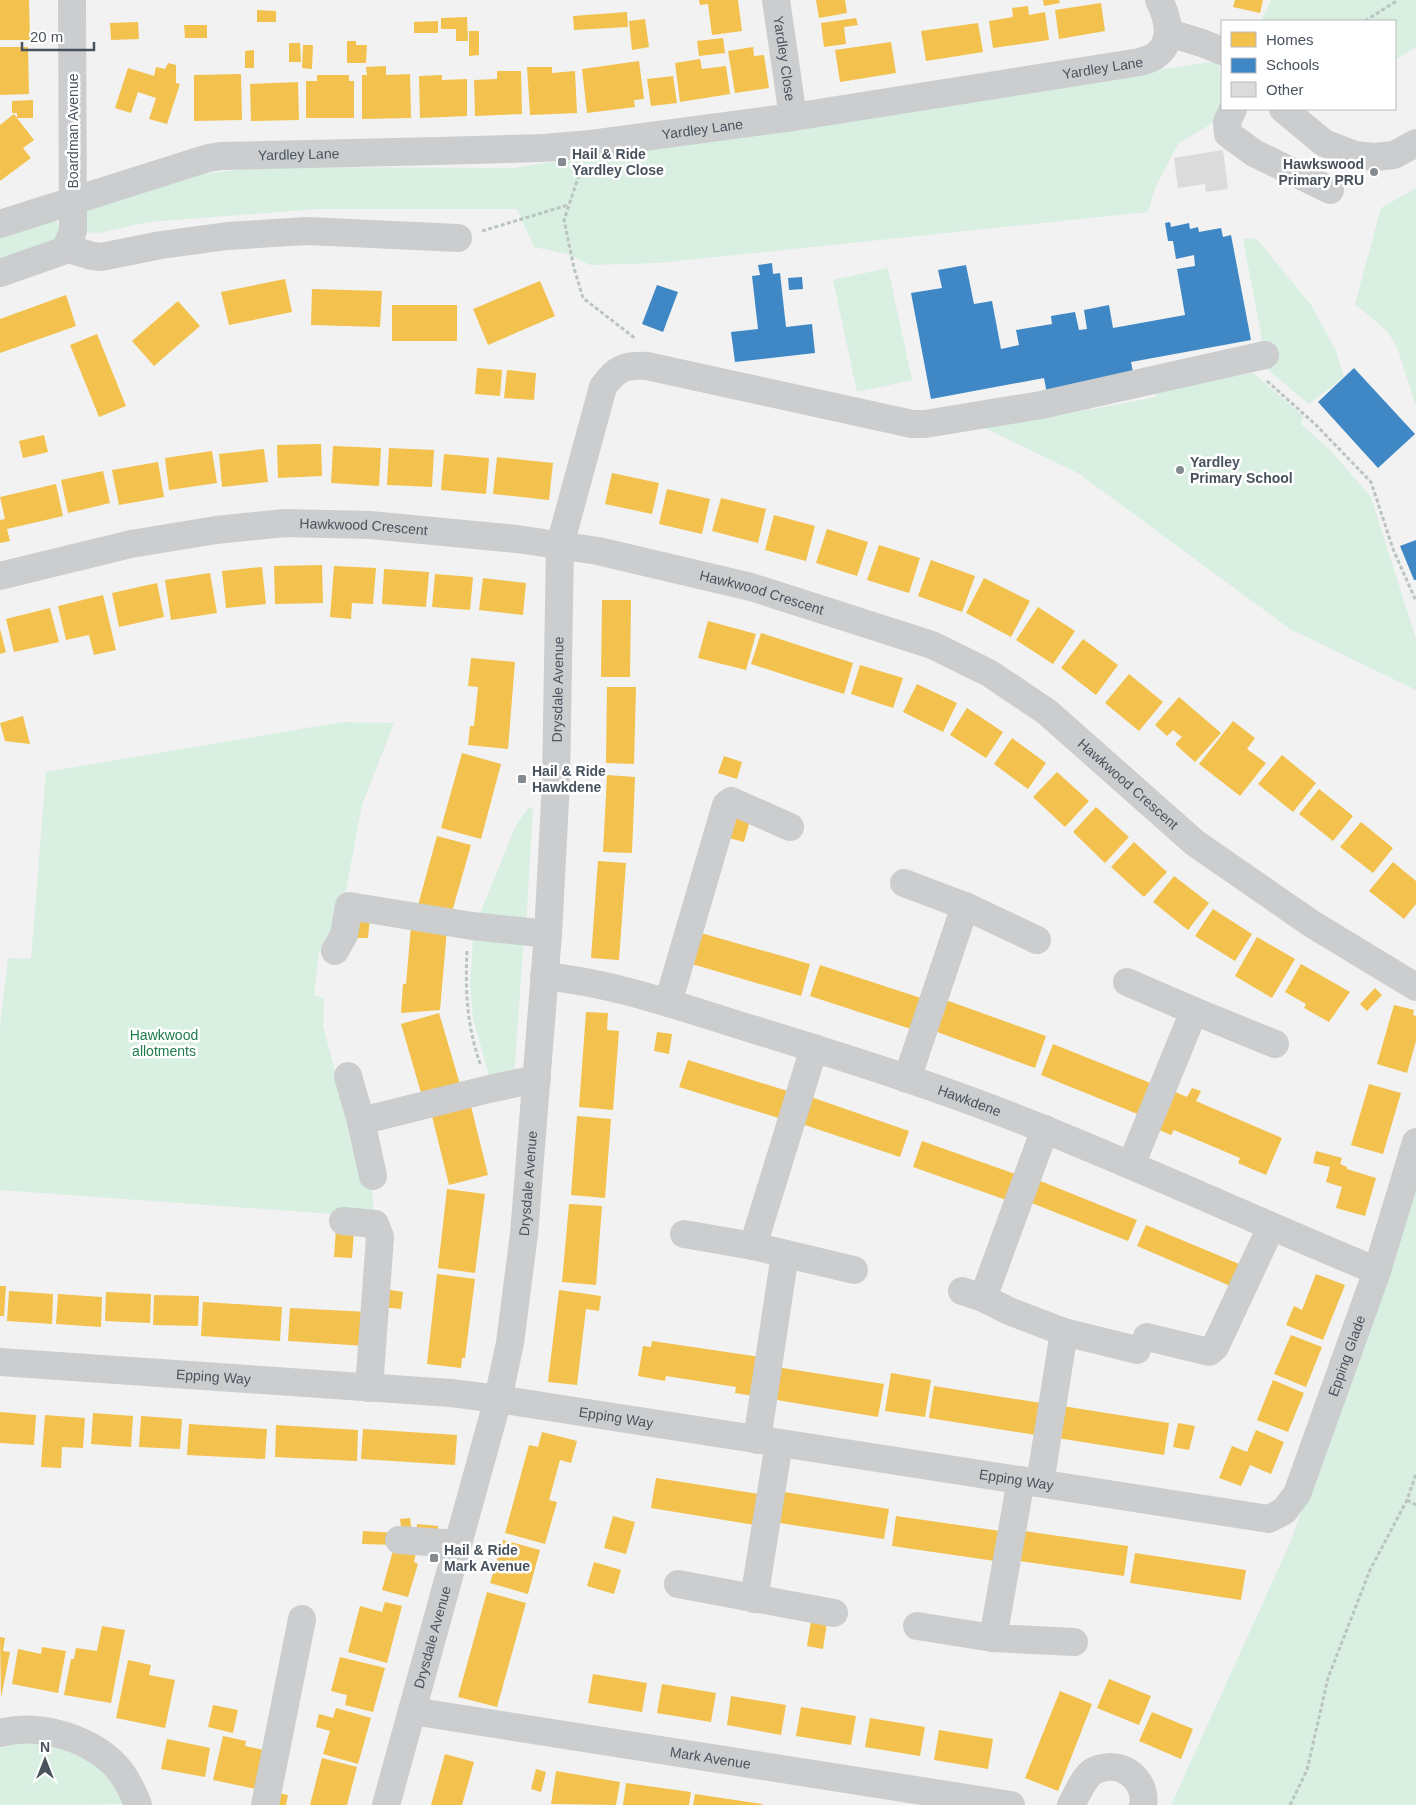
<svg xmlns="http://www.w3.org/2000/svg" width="1416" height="1805" viewBox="0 0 1416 1805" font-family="Arial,sans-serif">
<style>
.green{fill:#d8efe1}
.homes{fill:#f2c14e}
.schools{fill:#3f88c5}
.building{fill:#dbdbdc}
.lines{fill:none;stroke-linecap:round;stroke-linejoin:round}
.path{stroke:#bac4c1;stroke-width:3;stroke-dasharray:4 2.5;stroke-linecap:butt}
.minor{stroke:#cbcdcf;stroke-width:28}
.poi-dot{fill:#848b91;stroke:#fff;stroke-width:2}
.labels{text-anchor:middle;stroke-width:5;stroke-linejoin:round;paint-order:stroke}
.street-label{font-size:14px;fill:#49535d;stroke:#fff}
.poi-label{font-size:14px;font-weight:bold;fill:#49535d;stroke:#fff;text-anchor:start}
.park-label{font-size:14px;fill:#1e7b4c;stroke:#fff}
</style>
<rect width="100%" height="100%" fill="#f2f2f2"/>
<!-- green -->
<path class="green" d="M1271 0H1416V47L1395 60V21H1261Z
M1218 61 1222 86V109L1227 114 1178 144 1155 188 1148 212 658 263 590 265 567 254 534 247 517 209H318L149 222 99 233H91L85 229 82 216 88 210 202 174 261 167 514 168 831 117Z
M1416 188V406L1397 347 1387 331 1355 304 1381 208Z
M49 221H56L60 226V239L0 260V236Z
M1256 238 1311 305 1335 349 1344 377 1309 404 1268 370 1243 239Z
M888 268 912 380 857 392 833 280Z
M1253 373 1303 416 1301 424 1331 451 1371 497 1416 639V690L1290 629 1078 473 982 427 1044 418 1157 397 1155 390Z
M342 722 394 723 362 805 337 937 319 953 314 995 324 999 323 1026 349 1124 372 1187 374 1217 0 1190V1026L8 958 31 959 46 772Z
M529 807 533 809 526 925 477 921 516 825Z
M524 937 514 1076 491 1082 473 1019 470 984 473 940Z
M1416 1174V1805H1171L1290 1543 1387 1274Z
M30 1742 56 1744 81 1754 121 1787 124 1804 0 1805V1748L8 1745Z"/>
<!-- homes -->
<path class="homes" d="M0 0H29L30 40H0Z
M699 0H738L742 31 712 35 708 4 700 5Z
M816 0H845L847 13 819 18Z
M1043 0H1059L1060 3 1044 6Z
M1235 0H1263L1260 13 1233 7Z
M1101 3 1105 31 1059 39 1055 10Z
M1028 6 1029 15 1045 12 1049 40 993 48 989 21 1013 17 1012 8Z
M257 10 276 11V22H257Z
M627 12 628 27 574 30 573 16Z
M467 17 468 41H456V29H441V18Z
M856 18 858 25 844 27 846 44 824 47 821 23Z
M645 19 649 47 632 50 629 21Z
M438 21V33H414V22Z
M138 22 139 39 111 40 110 23Z
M978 23 983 52 926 61 921 31Z
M184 25H207V38H185Z
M469 31H479V55L469 56Z
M723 38 725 53 699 56 697 41Z
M347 41H356V45H367L366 63H347Z
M891 42 896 73 840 82 835 50Z
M289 43H300L301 62H289Z
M303 45H313L312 69 302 68Z
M0 47H28L29 94 0 95Z
M753 47 754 56 764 55 769 88 735 93 728 51Z
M254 50V68H245V51Z
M700 59 702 69 726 66 730 94 680 102 675 63Z
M639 61 644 99 634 100 635 107 587 113 582 69Z
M168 63 176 65V83L180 84 167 124 149 119 156 98 138 92 131 113 115 108 128 68 154 76 156 67 165 69Z
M386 66V75L410 74 411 118 362 119V75H367L366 67Z
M527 67H552V73L575 71 577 113 530 115Z
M497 71H521L522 114 475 116 474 80 497 79Z
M241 74 242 120 194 121V75Z
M317 75H349V81H354V118H306V81H317Z
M442 75V80L467 79V116L420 118 419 76Z
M673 76 677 103 651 106 647 79Z
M298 82 299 120 251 121 250 84Z
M33 100V118H17L34 140 23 148 31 158 0 181V125L14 114 17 118V113H12V101Z
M285 279 292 312 229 325 221 292Z
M540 281 555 316 488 345 473 309Z
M312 289 382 291 380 327 311 325Z
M66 295 76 326 0 353V319Z
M178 301 200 326 154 366 132 341Z
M392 305H457V341H392Z
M97 334 126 406 99 417 70 345Z
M477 368 502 370 500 396 475 394Z
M507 370 536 373 534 400 504 398Z
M44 435 48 452 23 458 19 441Z
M321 444 322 476 278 478 277 445Z
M333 446 381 448 379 486 331 483Z
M389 448 434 450 432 487 387 485Z
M264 449 268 482 222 487 219 454Z
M212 451 217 483 169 490 165 458Z
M444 454 489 458 486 494 441 490Z
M497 457 553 463 549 500 493 494Z
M158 462 164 497 119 505 112 470Z
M103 471 110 503 68 513 61 480Z
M612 473 659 483 652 514 605 504Z
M56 484 63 516 7 529 10 541 0 543V520L5 519 0 497Z
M667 489 710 499 702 534 659 524Z
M721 498 766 509 758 543 712 531Z
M774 515 815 526 806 561 765 550Z
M827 529 868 542 857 576 816 563Z
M879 545 920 558 909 593 867 580Z
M931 560 975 576 962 612 918 596Z
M322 565 323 603 275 604 274 566Z
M334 566 376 568 373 604 352 603 351 619 330 617Z
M262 567 266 604 226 608 222 571Z
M384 569 429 572 426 607 382 604Z
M210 573 217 613 171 620 165 580Z
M435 574 473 577 470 610 432 607Z
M483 578 526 583 523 615 479 610Z
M984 578 1030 601 1011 637 966 613Z
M157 583 164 617 119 627 112 593Z
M103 595 116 650 94 655 89 635 66 640 58 606Z
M602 600H631L630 677H601Z
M1038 607 1075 631 1053 664 1016 640Z
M50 608 59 642 14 652 6 619Z
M708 621 756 634 746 670 698 658Z
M0 629 6 652 0 654Z
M761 633 853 663 844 694 751 664Z
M1083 639 1118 665 1096 695 1061 668Z
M471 658 515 662 508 749 468 745 470 726H474L478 687 468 686Z
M860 665 903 678 893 708 851 694Z
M1129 674 1163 702 1139 731 1105 703Z
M917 684 957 703 943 732 903 712Z
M607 687H636L634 764 606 763Z
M1179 697 1221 733 1195 762 1175 744 1182 737 1173 730 1167 736 1155 725Z
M967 708 1003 732 986 758 950 735Z
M23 716 30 744 5 741 0 723Z
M1233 721 1255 738 1247 749 1266 763 1240 796 1199 764Z
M1012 738 1046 763 1028 789 994 764Z
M462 753 501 764 481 839 441 828Z
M1282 755 1316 783 1293 812 1258 784Z
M724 756 742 762 737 779 718 773Z
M1057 772 1089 801 1065 827 1033 797Z
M607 775 635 777 632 853 603 852Z
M1319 789 1353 816 1333 841 1299 814Z
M1096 807 1129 837 1105 863 1073 832Z
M731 814 750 820 744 842 725 837Z
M1361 822 1393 848 1373 873 1340 847Z
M437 836 471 845 450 919 417 909Z
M1134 842 1167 872 1144 897 1111 867Z
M598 861 626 863 619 960 591 958Z
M1393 862 1416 881V904L1404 919 1369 891Z
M1174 876 1209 903 1188 930 1153 902Z
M1213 909 1252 934 1235 961 1195 936Z
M355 916 370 918 368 938H353Z
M411 926 447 929 440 1010 401 1013 403 984H406Z
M701 933 810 964 801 996 692 964Z
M1257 937 1295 959 1272 998 1235 976Z
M1301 964 1350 992 1329 1022 1304 1008 1306 1004 1285 992Z
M820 965 927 1000 917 1031 810 996Z
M1375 988 1382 995 1367 1011 1360 1004Z
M940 998 1046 1036 1035 1068 929 1029Z
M1394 1005 1414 1010 1413 1015 1416 1016V1041L1407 1073 1377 1064Z
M586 1012 608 1013 607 1030 619 1031 613 1110 579 1107Z
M439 1013 462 1091 424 1103 401 1024Z
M657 1032 672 1034 669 1054 654 1051Z
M1053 1044 1158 1086 1145 1117 1041 1075Z
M688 1060 794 1093 785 1120 679 1087Z
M1369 1084 1401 1093 1383 1154 1351 1145Z
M1192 1088 1201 1091 1196 1101 1282 1138 1266 1175 1238 1163 1240 1158 1174 1130 1171 1135 1152 1127 1168 1089 1187 1097Z
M808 1096 909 1131 900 1157 799 1123Z
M469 1098 488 1175 449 1185 430 1108Z
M577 1116 611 1119 605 1198 571 1195Z
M922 1141 1018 1175 1009 1201 913 1167Z
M1316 1151 1342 1158 1340 1164 1347 1167V1169L1376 1178 1365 1216 1336 1208 1342 1187 1326 1182 1330 1167 1313 1163Z
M1033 1178 1137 1220 1128 1241 1024 1200Z
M447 1189 485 1194 475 1273 438 1268Z
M569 1204 602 1206 596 1285 562 1282Z
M1146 1225 1244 1266 1235 1288 1137 1246Z
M336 1228 354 1230 352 1258 334 1257Z
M437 1274 475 1279 465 1358H462L461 1368 427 1364Z
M1316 1274 1345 1285 1323 1340 1286 1325 1294 1306 1302 1310Z
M0 1286H6L4 1316H0Z
M385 1289 403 1292 401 1309 382 1307Z
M559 1290 601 1296 599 1311 586 1309 577 1385 548 1382Z
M9 1291 53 1294 52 1324 7 1321Z
M106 1292 151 1294 150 1323 105 1321Z
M58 1294 102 1297 101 1327 56 1324Z
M154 1295 199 1296 198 1326 153 1325Z
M203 1302 282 1307 280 1341 201 1336Z
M290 1308 368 1312 366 1346 288 1341Z
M1291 1335 1322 1347 1306 1387 1274 1374Z
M652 1341 760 1357 754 1396 735 1393 736 1387 666 1376 665 1381 638 1376 643 1346 651 1347Z
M770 1366 884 1384 878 1417 765 1398Z
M891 1373 931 1380 925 1417 885 1411Z
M1273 1380 1304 1393 1288 1432 1257 1420Z
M934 1386 1047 1404 1042 1436 929 1418Z
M1056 1405 1169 1423 1164 1455 1051 1437Z
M0 1412 36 1415 34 1445 0 1443Z
M93 1413 133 1416 131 1447 91 1444Z
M45 1415 85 1418 83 1448 62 1447 61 1468 41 1467Z
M141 1416 182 1419 180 1449 139 1447Z
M1178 1423 1195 1426 1189 1450 1173 1447Z
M189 1424 267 1429 265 1459 187 1455Z
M276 1425 358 1430 357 1461 275 1457Z
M363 1429 457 1435 455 1465 361 1459Z
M1256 1430 1284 1442 1271 1474 1250 1465 1241 1486 1219 1478 1232 1446 1247 1452Z
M542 1432 577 1441 571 1463 560 1460 549 1500 557 1502 545 1544 505 1533 529 1445 538 1447Z
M656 1478 766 1495 761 1526 651 1508Z
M778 1491 889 1509 884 1539 773 1522Z
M613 1516 635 1522 626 1554 604 1548Z
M896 1516 1007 1532 1002 1562 892 1546Z
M410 1518 412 1534 402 1535 400 1519Z
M417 1524 438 1526 437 1537 416 1536Z
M1017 1530 1128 1546 1124 1576 1013 1560Z
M363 1531 397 1533V1545L362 1544Z
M503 1540 540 1550 528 1594 490 1583Z
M394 1547 416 1553 414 1562 418 1564 408 1597 382 1590Z
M1135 1553 1246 1570 1241 1600 1130 1583Z
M594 1562 621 1570 614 1594 587 1586Z
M487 1592 526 1603 497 1707 458 1697Z
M385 1602 402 1606 387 1663 348 1652 360 1606 382 1612Z
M811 1621 827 1623 823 1649 807 1646Z
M102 1626 125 1630 111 1703 64 1695 71 1659H74L76 1648 97 1651Z
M0 1637 5 1638 3 1651 10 1652 1 1698Z
M42 1647 66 1651 58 1693 12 1684 18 1649 41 1654Z
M340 1657 385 1668 373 1712 345 1705 347 1695 331 1691Z
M128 1660 151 1665 149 1675 175 1680 165 1728 116 1718Z
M593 1674 647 1683 642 1712 588 1703Z
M1109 1679 1151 1696 1139 1725 1097 1708Z
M662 1684 716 1693 711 1722 657 1713Z
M1060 1691 1092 1704 1058 1791 1025 1778Z
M731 1696 786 1705 781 1735 727 1725Z
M213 1705 238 1710 233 1733 208 1727Z
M801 1707 856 1716 851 1745 796 1736Z
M336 1708 371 1718 358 1764 323 1754 330 1731 316 1727 319 1714 333 1718Z
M1152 1712 1193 1729 1181 1759 1139 1741Z
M870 1718 925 1727 920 1756 865 1747Z
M939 1730 993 1739 988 1769 934 1760Z
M223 1736 246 1741 245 1746 269 1751 261 1790 213 1780Z
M167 1739 210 1748 205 1777 161 1769Z
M445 1754 474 1762 462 1805H431Z
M322 1758 357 1767 347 1805H310Z
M536 1769 546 1772 541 1792 531 1789Z
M556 1771 620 1782 616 1805 551 1804Z
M626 1783 691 1792 689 1805H623Z
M274 1792 288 1795 286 1805H271Z
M695 1794 762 1804V1805H693Z"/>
<!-- schools -->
<path class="schools" d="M1170 222 1171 227 1189 223 1190 229 1198 227 1199 232 1221 228 1223 237 1231 235 1251 340 1131 362 1134 377 1047 394 1044 378 931 399 911 293 942 288 938 270 966 265 974 304 992 301 1001 349 1019 345 1016 330 1052 324 1051 316 1075 312 1079 330 1087 329 1084 310 1109 305 1113 328 1185 315 1177 269 1195 266 1194 255 1176 259 1173 241H1168L1165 223Z
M772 263 773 274 780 273 786 327 812 324 815 353 735 362 731 332 758 329 752 276 760 275 758 265Z
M802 277 803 289 789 290 788 278Z
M657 285 678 292 663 332 642 324Z
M1354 368 1415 434 1378 468 1318 402Z
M1416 540V580H1414L1400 546Z"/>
<!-- building -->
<path class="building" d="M1223 150 1228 189 1206 192 1205 184 1178 188 1174 158Z"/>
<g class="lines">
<!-- path -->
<path class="path" d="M1365 21 1398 0
M581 169 564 220 574 268 583 298 636 339
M482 231 568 205
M1267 381 1315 424 1371 482 1393 549 1416 601
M467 951C465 991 467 1028 481 1066
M1407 1500 1416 1505
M1290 1805 1307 1770 1328 1678 1370 1570 1407 1500 1416 1474"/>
<!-- minor -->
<g class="minor">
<path id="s1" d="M776 0 793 117"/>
<path d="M1169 33 1202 43 1222 51"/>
<path d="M1233 109 1227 122 1228 134 1254 153 1330 190"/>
<path d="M1283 109 1324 143 1355 155 1374 157 1394 155 1416 143"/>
<path id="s2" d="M0 224 208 158 221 156 437 151 543 148 591 144 793 117 1140 62C1145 60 1151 59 1155 56 1175 42 1168 18 1159 0"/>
<path d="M66 248 92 256 101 257 161 245 227 236 307 231 458 238"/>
<path d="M0 273 60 252 66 248 73 231 72 0"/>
<path id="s3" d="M0 576 131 544 216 530 285 523 370 525 517 539 598 551 751 587 932 645 989 673 1047 712 1195 843 1312 924 1416 987"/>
<path d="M904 883 965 906 1037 940"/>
<path d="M335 951 344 935 349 906 472 926 548 934"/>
<path id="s4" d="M544 976C616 983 686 1009 755 1030 853 1060 951 1091 1046 1130 1157 1175 1266 1225 1377 1271"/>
<path d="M1127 982 1194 1011 1275 1044"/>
<path d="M668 1003 726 805 731 801 790 827"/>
<path d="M348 1076 361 1121 373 1176"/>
<path d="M907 1079 965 906"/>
<path d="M361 1121 489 1089 537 1079"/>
<path d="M1131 1165 1194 1011"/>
<path d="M343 1221 375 1224 380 1237 369 1388"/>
<path d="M684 1234 753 1246 854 1270"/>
<path d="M753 1246 814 1048"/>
<path d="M962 1291 983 1298 1009 1311 1064 1332 1137 1350"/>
<path d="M983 1298 1045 1129"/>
<path d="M1147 1337 1209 1352 1215 1347 1271 1227"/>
<path id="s5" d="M0 1362 451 1393 498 1399 1269 1519 1284 1511 1297 1494 1377 1271 1416 1142"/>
<path d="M757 1440 785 1254"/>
<path d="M1040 1483 1064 1332"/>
<path d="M399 1540 458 1544"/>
<path d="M678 1584 834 1613"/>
<path d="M754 1599 779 1443"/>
<path d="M917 1626 993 1638 1074 1642"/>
<path d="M993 1638 1021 1480"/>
<path id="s6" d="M412 1711 1011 1805"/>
<path d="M0 1733C36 1723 84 1736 112 1762 125 1774 132 1789 138 1805"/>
<path d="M265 1805 302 1619"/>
<path id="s7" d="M386 1805 498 1399 510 1343 524 1234 548 934 556 782 560 545 603 387C616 368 625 365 647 366L912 424H925L1041 405 1265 355"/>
<path d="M1071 1805C1077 1795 1082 1780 1092 1772 1094 1770 1099 1769 1102 1768 1125 1762 1147 1782 1143 1805"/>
</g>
</g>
<!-- markers -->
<g class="poi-dot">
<rect x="557" y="157" width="10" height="10" rx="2.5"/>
<circle cx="1374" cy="172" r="5"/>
<circle cx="1180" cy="470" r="5"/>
<rect x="517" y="774" width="10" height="10" rx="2.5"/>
<rect x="429" y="1553" width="10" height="10" rx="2.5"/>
</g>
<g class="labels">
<!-- street labels -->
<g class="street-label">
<text dy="5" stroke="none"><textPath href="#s1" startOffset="59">Yardley Close</textPath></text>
<text dy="5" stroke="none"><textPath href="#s2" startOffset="1119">Yardley Lane</textPath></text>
<text dy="5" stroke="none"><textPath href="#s2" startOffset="714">Yardley Lane</textPath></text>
<text transform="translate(73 131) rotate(-90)" y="5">Boardman Avenue</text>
<text dy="5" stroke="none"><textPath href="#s2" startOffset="309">Yardley Lane</textPath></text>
<text dy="5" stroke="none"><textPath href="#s3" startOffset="369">Hawkwood Crescent</textPath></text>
<text dy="5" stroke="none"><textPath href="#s3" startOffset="774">Hawkwood Crescent</textPath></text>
<text dy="5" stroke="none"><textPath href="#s7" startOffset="1134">Drysdale Avenue</textPath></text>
<text dy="5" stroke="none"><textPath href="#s3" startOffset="1194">Hawkwood Crescent</textPath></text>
<text dy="5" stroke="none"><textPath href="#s4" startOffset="444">Hawkdene</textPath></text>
<text dy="5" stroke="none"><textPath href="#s7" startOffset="639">Drysdale Avenue</textPath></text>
<text dy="5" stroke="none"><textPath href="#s5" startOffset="1465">Epping Glade</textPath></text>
<text dy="5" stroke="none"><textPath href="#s5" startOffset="214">Epping Way</textPath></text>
<text dy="5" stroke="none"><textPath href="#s5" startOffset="619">Epping Way</textPath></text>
<text dy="5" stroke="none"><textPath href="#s5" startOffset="1024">Epping Way</textPath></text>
<text dy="5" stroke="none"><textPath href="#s7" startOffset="174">Drysdale Avenue</textPath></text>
<text dy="5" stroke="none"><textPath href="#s6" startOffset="302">Mark Avenue</textPath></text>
</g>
<!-- poi labels -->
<g class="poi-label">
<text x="572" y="159">Hail &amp; Ride<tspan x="572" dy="16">Yardley Close</tspan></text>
<text x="1364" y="169" text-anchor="end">Hawkswood<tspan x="1364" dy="16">Primary PRU</tspan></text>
<text x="1190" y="467">Yardley<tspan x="1190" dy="16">Primary School</tspan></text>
<text x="532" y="776">Hail &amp; Ride<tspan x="532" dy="16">Hawkdene</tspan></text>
<text x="444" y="1555">Hail &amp; Ride<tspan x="444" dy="16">Mark Avenue</tspan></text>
</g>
<!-- park labels -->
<g class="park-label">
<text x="164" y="1040">Hawkwood<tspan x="164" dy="16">allotments</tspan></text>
</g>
</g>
<!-- legend -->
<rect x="1221" y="20" width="175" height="90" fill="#ffffff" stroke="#b6babe"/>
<rect x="1231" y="32" width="25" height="15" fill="#f2c14e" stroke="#b6babe"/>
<text x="1266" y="45" font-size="15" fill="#49535d">Homes</text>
<rect x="1231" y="58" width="25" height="15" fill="#3f88c5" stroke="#b6babe"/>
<text x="1266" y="70" font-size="15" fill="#49535d">Schools</text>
<rect x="1231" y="82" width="25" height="15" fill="#dbdbdc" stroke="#b6babe"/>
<text x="1266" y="95" font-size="15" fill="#49535d">Other</text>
<!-- north arrow -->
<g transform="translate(45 1760)" stroke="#ffffff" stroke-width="4" paint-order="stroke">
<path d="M0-4L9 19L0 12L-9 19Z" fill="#49535d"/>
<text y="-8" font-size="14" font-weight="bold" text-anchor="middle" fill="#49535d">N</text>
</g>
<!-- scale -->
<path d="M22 42v8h72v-8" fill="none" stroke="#49535d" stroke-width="2.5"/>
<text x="30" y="42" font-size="15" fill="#49535d" stroke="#ffffff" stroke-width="4" paint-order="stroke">20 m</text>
</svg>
